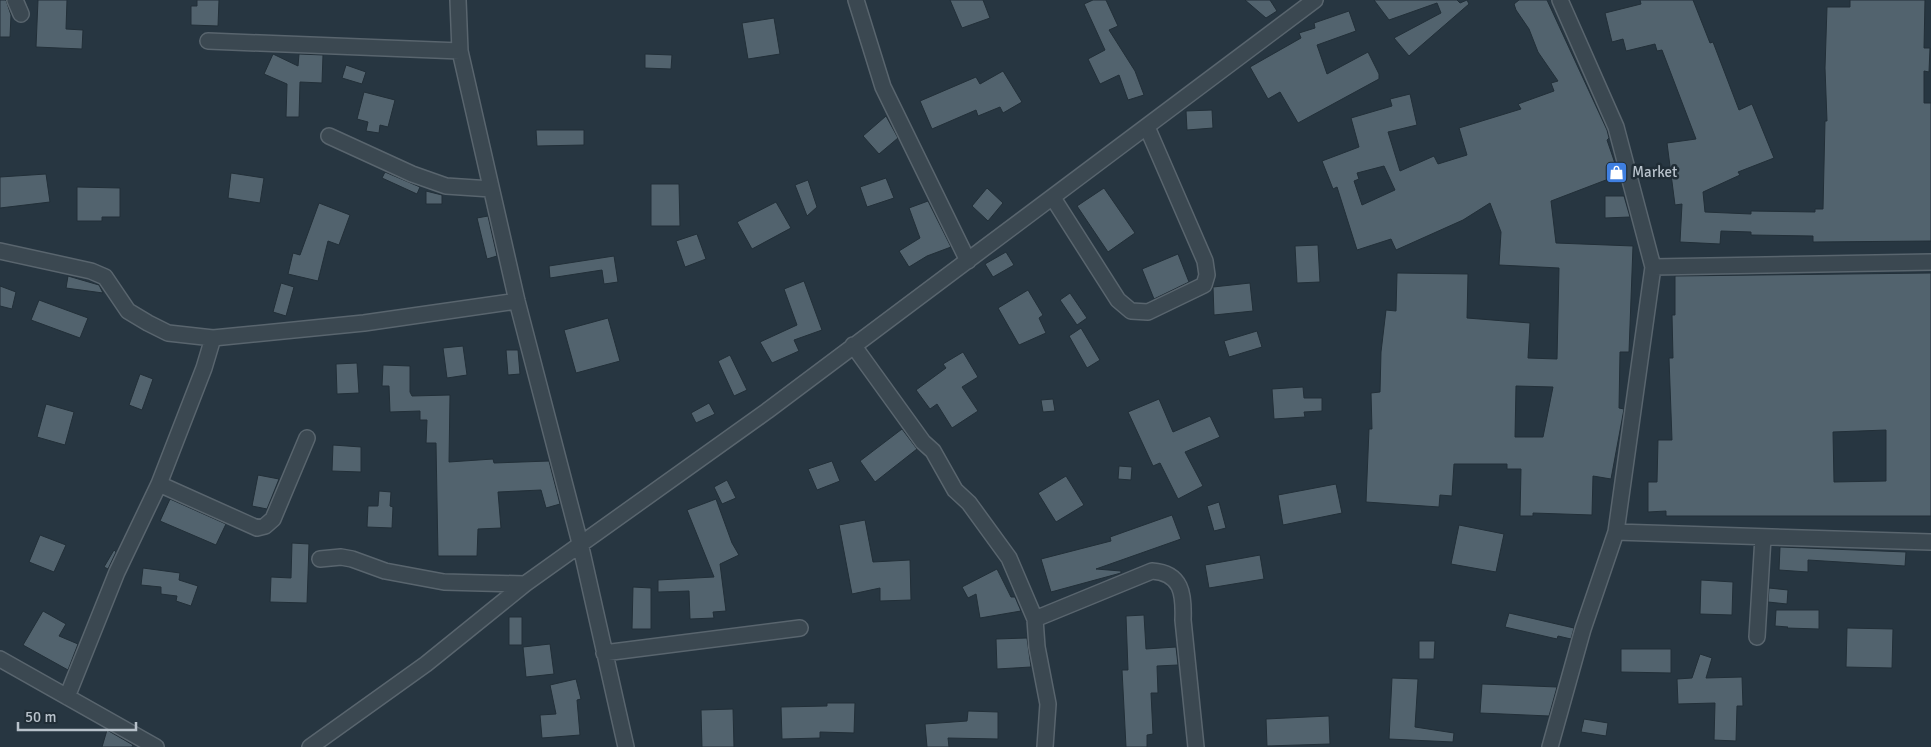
<svg xmlns="http://www.w3.org/2000/svg" width="1931" height="747" viewBox="0 0 1931 747" font-family="Signika,sans-serif">
<style>
.building{fill:#52636e;stroke:#222f38;fill-rule:evenodd}
.lines{fill:none;stroke-linecap:round;stroke-linejoin:round}
.street-casing{stroke:#59656e;stroke-width:18}
.street{stroke:#3b4851;stroke-width:15}
.labels{text-anchor:middle;stroke-width:5;stroke-linejoin:round;paint-order:stroke}
.poi-label{font-size:15px;fill:#b8c2cb;stroke:#202d36;text-anchor:start}
</style>
<rect width="100%" height="100%" fill="#273641"/>
<!-- building -->
<path class="building" d="M0 0H6L11 15 10 37H0Z
M38 0H67L66 29 83 30 82 49 36 47Z
M197 0H219L218 26 191 25V6H197Z
M950 0H983L990 18 962 28Z
M1093 0H1106L1118 26 1109 30 1135 71 1144 95 1128 100 1119 75 1100 84 1088 59 1105 50 1084 4Z
M1245 0H1270L1277 11 1266 18Z
M1374 0H1457L1460 3 1467 0 1469 4 1409 56 1394 38 1441 13 1437 3 1389 20Z
M1519 0H1547L1607 130 1609 138 1607 140 1619 175 1551 201 1556 243 1633 246 1629 352H1620L1619 408 1624 409 1611 479 1593 476 1592 515 1533 513V516H1520L1521 469H1507V464H1454L1452 496 1440 495 1439 507 1366 502 1369 429H1372L1371 393 1380 392 1381 352 1386 310 1396 311 1397 273 1468 274 1467 318 1530 323 1528 358 1557 359 1559 268 1499 265 1501 232 1490 203 1463 220 1396 250 1391 239 1357 250 1337 187 1333 189 1322 161 1359 147 1351 118 1392 106 1390 99 1410 94 1417 125 1388 132 1400 171 1434 156 1438 164 1467 155 1459 128 1521 109 1518 104 1554 91 1551 83 1558 81 1538 52 1529 29 1516 10 1514 4ZM1384 166 1395 190 1362 205 1354 181 1359 179 1357 173ZM1516 386 1553 387 1543 437H1515Z
M1640 0H1693L1710 43 1713 42 1739 110 1752 104 1774 158 1738 172 1740 175 1703 192 1705 212 1751 214V211L1815 212V209H1823L1825 121H1827L1825 68 1827 7H1850V0H1925L1924 48H1930L1929 72 1924 71V103H1931V241L1813 242V236L1751 235V232L1721 231 1720 244 1680 242 1682 204 1675 205 1667 143 1696 139 1662 50 1657 51 1655 44 1626 51 1623 39 1612 42 1605 13 1641 4Z
M1349 11 1356 31 1317 45 1327 74 1368 52 1379 74V79L1298 123 1280 92 1268 99 1250 67 1301 38 1299 33 1315 28 1314 23Z
M774 18 780 54 748 59 742 23Z
M273 54 298 66 299 54 323 55 322 83 300 82 299 117H286L287 84 264 74Z
M645 54 672 55 671 69 645 68Z
M346 65 366 72 362 84 342 78Z
M1003 71 1022 102 1003 113 1000 107 978 116 976 110 932 129 920 101 976 77 980 84Z
M364 92 395 100 388 127 380 125 379 133 366 131 368 122 357 119Z
M1212 110 1213 128 1187 130 1186 111Z
M886 116 898 138 879 154 863 136Z
M536 130H584V145L537 146Z
M385 172 420 187 417 194 382 178Z
M231 173 264 178 260 203 228 198Z
M46 174 50 202 0 208V177Z
M886 178 894 198 867 207 860 187Z
M808 180 817 207 807 216 795 185Z
M651 184H679L680 226H651Z
M77 187 120 188V217H102V221H77Z
M987 188 1003 203 988 221 972 206Z
M1104 188 1135 233 1108 252 1077 206Z
M426 191 442 195V204H426Z
M1605 196H1624L1630 217 1605 218Z
M928 201 951 247 927 256 909 267 899 251 920 238 909 208Z
M776 202 791 228 752 249 737 222Z
M319 203 350 215 339 245 328 241 318 281 288 274 293 253 300 255Z
M488 216 497 256 487 259 477 218Z
M697 234 706 259 685 267 676 241Z
M1318 245 1320 282 1297 283 1295 246Z
M1006 252 1014 265 993 277 985 264Z
M1178 254 1189 282 1154 299 1142 269Z
M614 256 618 282 604 284 602 270 550 278 549 266Z
M1931 273V516H1666V511L1648 512V482H1657L1658 440H1672L1669 358H1673L1672 315H1675V276ZM1886 430V481L1834 482 1833 432Z
M68 276 99 285 103 293 66 288Z
M804 281 822 330 794 340 799 351 772 363 760 342 797 325 784 289Z
M281 283 294 287 286 316 273 312Z
M1250 283 1253 311 1214 315 1213 287Z
M0 286 16 292 12 309 0 306Z
M1028 290 1043 315 1039 318 1046 333 1019 345 998 308Z
M1070 293 1087 318 1077 325 1060 300Z
M39 300 88 318 80 338 31 320Z
M608 318 620 361 576 373 564 330Z
M1081 328 1100 360 1087 368 1069 336Z
M1257 331 1262 347 1229 357 1224 341Z
M463 346 467 375 447 378 443 348Z
M506 350H518L520 374 508 375Z
M963 352 978 377 962 387 978 411 952 428 937 404 930 409 916 390 946 368 943 364Z
M730 355 747 390 734 396 718 361Z
M357 363 359 393 337 394 336 364Z
M383 365 410 366V392L412 396 450 395 449 462 493 459 494 463 549 461 560 504 546 508 541 490 498 492 501 528 478 529 477 556H438L436 443H426L427 420H420V411L390 412 389 386H382Z
M140 374 153 379 142 410 129 405Z
M1303 387 1304 398H1322V411L1304 412 1305 417 1274 419 1272 389Z
M1053 399 1055 411 1043 412 1041 400Z
M1159 399 1173 432 1210 416 1220 437 1185 452 1203 486 1178 499 1160 463 1153 466 1128 412Z
M709 403 715 414 696 423 691 413Z
M46 404 74 412 65 445 37 437Z
M902 429 917 449 875 482 860 461Z
M333 445 361 447V472L332 471Z
M832 461 840 481 817 490 808 469Z
M1119 466 1132 467 1131 480 1118 479Z
M258 475 279 479 267 509 252 506Z
M1066 476 1084 505 1056 522 1038 493Z
M727 480 736 498 722 504 714 487Z
M1336 484 1342 513 1283 525 1278 495Z
M379 491 391 492 390 506 393 507 392 528 367 527 368 506H378Z
M170 499 226 524 216 545 160 521Z
M716 499 732 543 739 555 720 564 726 611 713 612 714 618 690 619 689 591 658 592V580L714 577 687 510Z
M1219 502 1226 528 1214 531 1207 506Z
M1172 515 1181 539 1096 569 1121 571V573L1051 592 1041 559 1111 541 1110 537Z
M865 520 873 562 910 560 911 600 880 601V588L852 594 839 525Z
M1459 525 1504 534 1496 572 1451 564Z
M40 535 66 545 54 572 29 562Z
M292 543 309 544 307 603 270 602 271 577 291 578Z
M1780 547 1906 552 1905 566 1808 560V572L1779 570Z
M114 550 116 552 108 569 104 567Z
M1260 555 1264 579 1209 588 1205 565Z
M143 568 180 573 179 580 198 586 191 606 176 601 177 596 161 594V587L141 585Z
M997 569 1011 597H1015L1021 611 980 618 976 594 968 598 962 587Z
M1701 580 1733 582 1732 615 1700 614Z
M633 587 651 588V629H632Z
M1769 588 1788 590 1787 604 1768 602Z
M1776 610H1819V629L1787 628 1788 627 1775 626Z
M43 611 66 624 59 636 78 644 68 670 23 645Z
M1509 613 1574 628 1571 639 1558 636 1557 639 1505 627Z
M1144 615 1146 649 1176 647 1178 665 1157 666 1158 693H1151L1153 734 1147 735V747H1126L1122 670H1128L1126 616Z
M509 617H522V645H509Z
M1847 628 1893 629 1892 668 1846 667Z
M1027 638 1031 667 997 669 996 639Z
M1419 641H1435L1434 659H1419Z
M550 644 554 674 526 677 523 647Z
M1621 649H1671V673L1621 672Z
M1700 654 1712 658 1706 678 1742 677 1743 706H1737L1736 741 1714 740 1715 703 1678 704 1677 679 1692 678Z
M1392 678 1418 679 1415 727 1454 733 1453 742 1389 739Z
M576 679 581 699 577 700 580 735 542 738 540 715 556 714 550 685Z
M1482 684 1557 687 1549 716 1480 713Z
M827 703H855L854 733 820 732V738L782 739 781 707 827 706Z
M733 709 734 747H702L701 710Z
M968 711 998 712V739L948 738 949 747H927L925 724 967 721Z
M1329 716 1330 744 1267 746 1266 719Z
M1584 719 1608 723 1606 736 1581 732Z
M107 730 133 745 132 747H102Z"/>
<g class="lines">
<defs>
<path id="street" d="M15 0 21 14
M458 0 460 51 517 301 580 543 626 747
M856 0 883 87 968 261
M208 41 460 51
M329 136 412 174 446 186 491 189
M1053 198 1118 300 1131 311 1148 312 1204 285 1207 275 1205 261 1147 127
M0 251 91 271 105 277 128 311 148 323 168 333 213 338 364 323 517 301
M1653 267 1931 262
M853 345 923 442 933 451 955 490 969 503 1009 558 1035 619 1037 647 1048 704 1045 747
M159 484 257 528 265 526 273 519 307 438
M1616 532 1931 542
M320 559 341 557 352 559 385 571 444 582 525 584
M1035 619 1152 571C1182 573 1184 594 1183 620L1196 747
M1757 637 1763 537
M604 653 800 628
M0 659 156 747
M67 697 117 572 159 484 204 368 213 338
M310 747 426 664 525 584 767 411 1315 0
M1550 747 1583 629 1616 532 1653 267 1616 127 1560 0"/>
</defs>
<!-- street casing -->
<use href="#street" class="street-casing"/>
<!-- street -->
<use href="#street" class="street"/>
</g>
<!-- icons -->
<defs>
<symbol id="shop-square" viewBox="-11 -11 22 22"><rect x="-9" y="-9" width="18" height="18" rx="4" fill="#3f7fe0" stroke="#202d36"/><path d="M-5-2.5h2.3a2.7 3.5 0 0 1 5.4 0H5L5.5 6h-11ZM-1.5-2.5h3a1.5 2.3 0 0 0-3 0Z" fill="#fff"/></symbol>
</defs>
<g fill-rule="evenodd">
<use href="#shop-square" x="1604" y="160" width="25" height="25"/>
</g>
<g class="labels">
<!-- poi labels -->
<g class="poi-label">
<text x="1632" y="177">Market</text>
</g>
</g>
<!-- scale -->
<path d="M18 722v8h118v-8" fill="none" stroke="#b8c2cb" stroke-width="2.5"/>
<text x="25" y="722" font-size="15" fill="#b8c2cb" stroke="#202d36" stroke-width="4" paint-order="stroke">50 m</text>
</svg>
